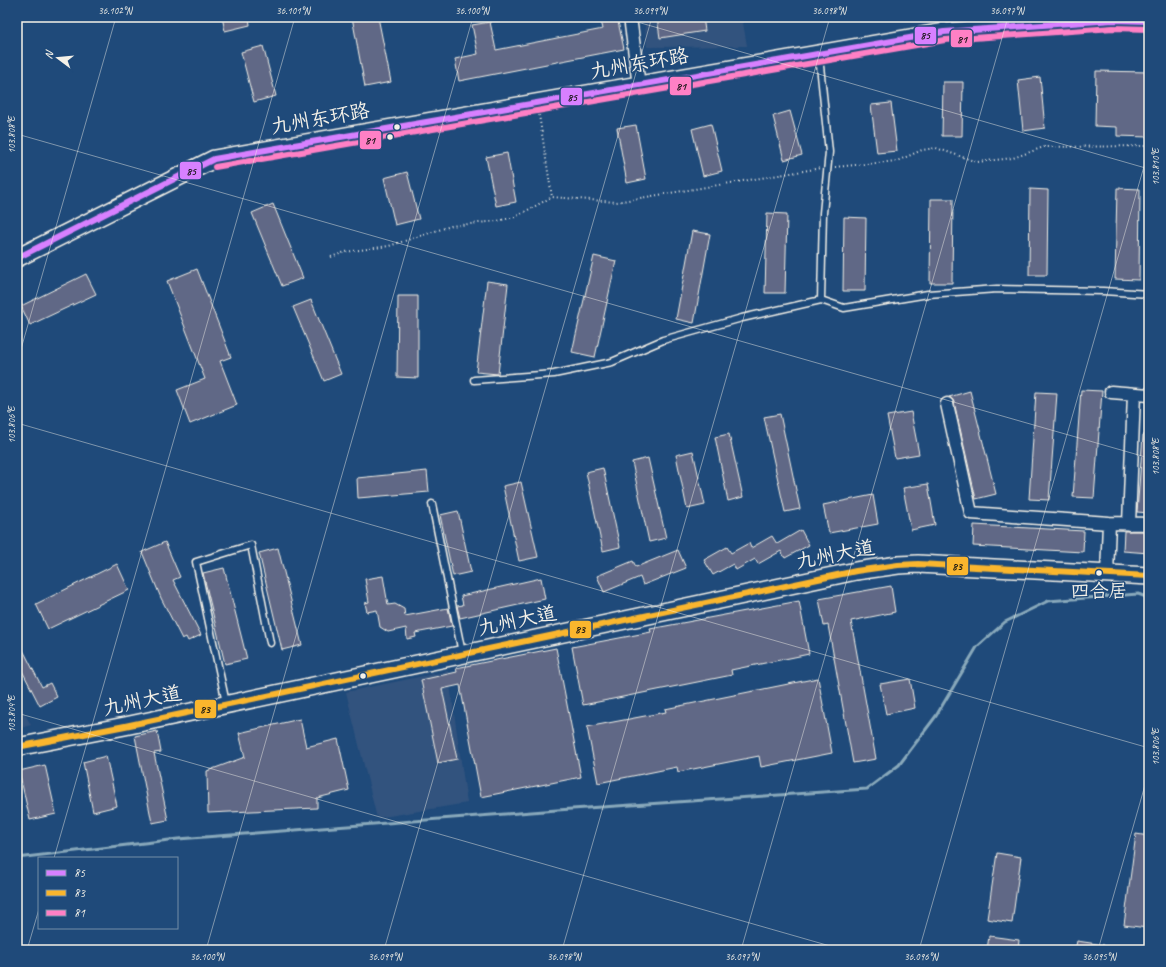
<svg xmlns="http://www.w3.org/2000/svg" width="1166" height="967" viewBox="0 0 1166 967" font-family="Caveat,'LXGW WenKai TC',sans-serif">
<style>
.built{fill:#33537e}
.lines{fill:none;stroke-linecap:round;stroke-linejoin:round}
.stream{stroke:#89a9bb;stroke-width:3}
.building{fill:#616886;stroke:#f4f1e8}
.service-casing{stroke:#f4f1e8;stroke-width:9}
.minor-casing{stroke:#f4f1e8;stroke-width:15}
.secondary-casing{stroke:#f4f1e8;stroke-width:20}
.path{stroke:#f4f1e8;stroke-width:2;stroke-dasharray:1 3;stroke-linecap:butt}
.service{stroke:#1f4a7a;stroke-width:6}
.minor{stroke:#1f4a7a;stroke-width:12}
.secondary{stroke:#1f4a7a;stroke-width:17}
.bus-1-casing{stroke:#1f4a7a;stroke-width:9}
.bus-2-casing{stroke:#1f4a7a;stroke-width:9}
.bus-3-casing{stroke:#1f4a7a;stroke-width:9}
.bus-1{stroke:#d880ff;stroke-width:6}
.bus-2{stroke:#fab62d;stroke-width:6}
.bus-3{stroke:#ff80c5;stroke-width:6}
.ticks{fill:none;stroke:#f4f1e8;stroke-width:1;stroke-opacity:0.45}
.bus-dot{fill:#f4f1e8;stroke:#1f4a7a;stroke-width:1.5}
.labels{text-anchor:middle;stroke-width:3;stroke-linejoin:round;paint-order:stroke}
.bus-label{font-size:19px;fill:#f4f1e8;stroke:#1f4a7a}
.street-label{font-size:20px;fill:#f4f1e8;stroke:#1f4a7a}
.line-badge{stroke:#1f4a7a;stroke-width:1.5}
.pale-badge-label{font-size:11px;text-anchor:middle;font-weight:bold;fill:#111}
.neatline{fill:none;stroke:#f4f1e8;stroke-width:1.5}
.ticks-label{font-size:10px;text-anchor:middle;fill:#f4f1e8}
</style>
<rect width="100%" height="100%" fill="#1f4a7a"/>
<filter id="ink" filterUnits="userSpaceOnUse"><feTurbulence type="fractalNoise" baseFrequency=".025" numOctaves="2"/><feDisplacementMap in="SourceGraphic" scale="8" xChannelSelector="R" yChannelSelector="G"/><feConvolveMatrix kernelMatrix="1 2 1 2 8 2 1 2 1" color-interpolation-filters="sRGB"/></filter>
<g filter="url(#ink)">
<!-- built -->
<path class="built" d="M644 17H742L747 46 647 47Z
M448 671 467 803 377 818 346 692Z
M17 700 31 725 17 729Z"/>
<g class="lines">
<!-- stream -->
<path class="stream" d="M17 858 178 839 557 810 867 789 899 765 936 716 977 647 1005 622 1048 601 1138 594 1149 598"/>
</g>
<!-- building -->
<path class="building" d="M222 17H249L250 25 225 31Z
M352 17H378L391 82 365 87Z
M600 17H617L624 49 459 81 455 59 478 54 472 25 490 22 496 50 603 29Z
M657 17H703L705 31 660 38Z
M263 46 276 96 254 102 241 52Z
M1096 71 1149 72V137L1117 136V127L1095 126Z
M1040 77 1045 128 1023 131 1018 80Z
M943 82H963L962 136H942Z
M891 103 897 151 877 153 871 105Z
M790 111 802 155 784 160 773 116Z
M711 124 722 171 703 176 692 129Z
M636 125 646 179 627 183 617 128Z
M507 153 516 202 496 206 486 157Z
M407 172 419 219 395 225 384 178Z
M1117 188 1140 189 1139 280 1115 279Z
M1030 189 1048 190 1047 275H1029Z
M931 199H953L952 283H930Z
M273 204 303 278 282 286 252 213Z
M767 213 787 214 785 293H765Z
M844 217 866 218 865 291H843Z
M692 231 710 234 694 323 676 319Z
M594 256 616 261 595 357 572 352Z
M197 269 231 357 220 361 237 405 190 424 177 390 205 379 167 281Z
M86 274 96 294 30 325 21 306Z
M487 281 508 284 498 374 476 372Z
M398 296H418V378L397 377Z
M311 300 341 374 324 381 293 307Z
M1081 390 1102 391 1094 498 1073 497Z
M970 391 996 494 976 499 954 402 952 399 949 397Z
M1036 392 1057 393 1049 500 1029 499Z
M911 412 919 454 895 458 887 416Z
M780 414 800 509 785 512 764 417Z
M729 434 743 497 728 501 715 437Z
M1143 435H1149V513L1137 512Z
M693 451 705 505 687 509 676 455Z
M648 458 666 538 649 542 632 462Z
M603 468 620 547 603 551 586 472Z
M427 471 429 492 358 498 357 478Z
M521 482 538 557 519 561 503 486Z
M928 484 935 525 911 530 903 488Z
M873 495 878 524 829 533 823 505Z
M458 511 471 572 453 576 440 515Z
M974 525 1084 531 1083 552 973 546Z
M801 530 809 545 785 558 781 551 758 564 755 559 736 570 733 564 713 575 704 560 727 547 731 553 749 543 751 548 772 536 777 544Z
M1124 531H1149V553L1123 551Z
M165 542 180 577 173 580 201 635 188 641 186 637 182 639 161 598 142 552Z
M278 548 302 645 282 650 259 553Z
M678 550 686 568 643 585 640 577 604 592 597 576 633 561 636 567Z
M117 564 129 590 48 629 36 604Z
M224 568 247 659 225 664 203 573Z
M383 576 388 605 395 604 404 609 405 616 448 608 452 626 415 633 416 637 407 639 406 628 388 632 380 627 377 610 367 612 365 603 369 602 365 579Z
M541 578 545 599 460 618 457 606 463 605 461 596Z
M891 586 895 612 851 621 876 759 853 763 828 625 824 626 819 599Z
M799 601 809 654 731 670 732 675 583 705 572 647 651 632 650 629Z
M556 648 581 777 481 797 460 685 442 689 457 759 438 763 421 680 457 672 456 668Z
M23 650 42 687 50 683 57 697 40 706 17 661V653Z
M818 678 832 753 761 767 759 756 678 772 677 767 598 783 587 727 666 712 665 709Z
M910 679 915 708 886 714 880 684Z
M300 719 306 747 338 739 349 790 317 798V808L208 813 207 771 245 757 239 733Z
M157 731 161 752 154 753 168 820 152 823 135 736Z
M106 756 117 806 93 812 83 762Z
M45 765 56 814 30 820 19 771Z
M1136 834 1149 836V913L1147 928 1124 925Z
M997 853 1021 857 1012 923 987 919Z
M989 936 1019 940 1018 950H987Z
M1077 941 1104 945 1103 950H1075Z"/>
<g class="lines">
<defs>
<path id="service" d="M943 17 944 31
M819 56 829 152 823 213 821 300
M474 380 554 374 612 362 663 340 742 318 821 300 844 308 928 294 997 289 1103 291 1149 294
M432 504 462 653
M226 703 196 562 251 545 270 643"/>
<path id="minor" d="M630 17 639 86
M1111 392 1149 395
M947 404 971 513 1109 523 1149 524
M1129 524 1134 394
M1107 574 1109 523"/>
<path id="secondary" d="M17 258 214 159 944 32 1113 20 1149 21
M17 747 125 726 856 571 898 565 918 564 1149 576"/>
</defs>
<!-- service casing -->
<use href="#service" class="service-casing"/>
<!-- minor casing -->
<use href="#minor" class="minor-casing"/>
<!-- secondary casing -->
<use href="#secondary" class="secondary-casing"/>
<!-- path -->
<path class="path" d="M539 115 552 197
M835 167 897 161 922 150 936 148 977 162 1013 158 1044 147 1149 146
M331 257 345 252 389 246 451 226 497 221 515 217 552 197 616 202 821 168"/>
<!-- service -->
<use href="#service" class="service"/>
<!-- minor -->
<use href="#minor" class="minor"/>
<!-- secondary -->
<use href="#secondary" class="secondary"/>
<defs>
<path id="bus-1" d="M17 258 214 159 944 32 1113 20 1149 21"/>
<path id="bus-2" d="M17 747 125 726 856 571 898 565 918 564 1149 576"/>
<path id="bus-3" d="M215 167 945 40 1113 28 1149 29"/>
</defs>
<!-- bus-1 casing -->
<use href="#bus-1" class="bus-1-casing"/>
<!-- bus-2 casing -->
<use href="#bus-2" class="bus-2-casing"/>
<!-- bus-3 casing -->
<use href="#bus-3" class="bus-3-casing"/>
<!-- bus-1 -->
<use href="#bus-1" class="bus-1"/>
<!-- bus-2 -->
<use href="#bus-2" class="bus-2"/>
<!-- bus-3 -->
<use href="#bus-3" class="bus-3"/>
</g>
</g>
<!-- ticks -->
<path class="ticks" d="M620 17 1149 169M17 134 1149 458M17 363 116 17M17 423 1149 748M17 713 844 950M54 858 295 17M27 950 39 909M206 950 473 17M384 950 652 17M562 950 830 17M741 950 1008 17M919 950 1149 149M1098 950 1149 771"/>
<!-- markers -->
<g class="bus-dot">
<circle cx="397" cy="127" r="3.5"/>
<circle cx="390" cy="137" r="3.5"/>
<circle cx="1099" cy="573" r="3.5"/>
<circle cx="363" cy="676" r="3.5"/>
</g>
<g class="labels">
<!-- bus labels -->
<g class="bus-label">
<text x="1099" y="597">四合居</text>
</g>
<!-- street labels -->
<g class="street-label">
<text transform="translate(639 63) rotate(-10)" y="7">九州东环路</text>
<text transform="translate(320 118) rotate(-10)" y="7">九州东环路</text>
<text transform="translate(835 554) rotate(-11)" y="7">九州大道</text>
<text transform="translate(517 620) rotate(-12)" y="7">九州大道</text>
<text transform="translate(142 700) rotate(-12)" y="7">九州大道</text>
</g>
</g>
<g class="line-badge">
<rect x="914" y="26" width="23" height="19" rx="4" fill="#d880ff"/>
<rect x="950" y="29" width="23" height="19" rx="4" fill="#ff80c5"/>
<rect x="669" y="76" width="23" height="20" rx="4" fill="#ff80c5"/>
<rect x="560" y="87" width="23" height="19" rx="4" fill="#d880ff"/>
<rect x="359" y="130" width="23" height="20" rx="4" fill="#ff80c5"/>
<rect x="179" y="161" width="23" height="19" rx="4" fill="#d880ff"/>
<rect x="946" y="556" width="23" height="20" rx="4" fill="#fab62d"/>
<rect x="569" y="620" width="23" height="19" rx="4" fill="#fab62d"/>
<rect x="194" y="699" width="23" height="20" rx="4" fill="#fab62d"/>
</g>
<g class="pale-badge-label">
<text x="925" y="39">85</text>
<text x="962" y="43">81</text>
<text x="681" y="90">81</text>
<text x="572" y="101">85</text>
<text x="370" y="144">81</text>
<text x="191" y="175">85</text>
<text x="957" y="570">83</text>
<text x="580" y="633">83</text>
<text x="205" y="713">83</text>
</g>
<!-- margin -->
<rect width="1166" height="967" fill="none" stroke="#1f4a7a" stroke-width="44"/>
<!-- legend -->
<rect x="38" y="857" width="140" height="72" fill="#1f4a7a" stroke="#748da6"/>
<rect x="46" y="870" width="20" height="6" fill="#d880ff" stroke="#748da6"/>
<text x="74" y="877" font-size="12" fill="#f4f1e8">85</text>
<rect x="46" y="890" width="20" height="6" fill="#fab62d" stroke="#748da6"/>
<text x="74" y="897" font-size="12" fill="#f4f1e8">83</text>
<rect x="46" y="910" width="20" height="6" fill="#ff80c5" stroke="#748da6"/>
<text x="74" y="917" font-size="12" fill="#f4f1e8">81</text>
<!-- north arrow -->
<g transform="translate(58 58) rotate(286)" stroke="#1f4a7a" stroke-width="3" paint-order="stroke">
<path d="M0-3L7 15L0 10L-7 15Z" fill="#f4f1e8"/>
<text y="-6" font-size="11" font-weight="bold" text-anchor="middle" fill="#f4f1e8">N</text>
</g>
<rect x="22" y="22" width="1122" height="923" class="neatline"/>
<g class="ticks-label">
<text x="115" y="14">36.102°N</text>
<text x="293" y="14">36.101°N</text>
<text x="472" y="14">36.100°N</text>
<text x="650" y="14">36.099°N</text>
<text x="829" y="14">36.098°N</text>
<text x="1007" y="14">36.097°N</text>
<text transform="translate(11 135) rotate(-90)" y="4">103.808°E</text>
<text transform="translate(1155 167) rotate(-90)" y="4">103.810°E</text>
<text transform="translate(11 425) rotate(-90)" y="4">103.806°E</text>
<text transform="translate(1155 457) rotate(-90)" y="4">103.808°E</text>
<text transform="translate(11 714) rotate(-90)" y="4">103.804°E</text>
<text transform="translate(1155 747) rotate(-90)" y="4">103.806°E</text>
<text x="207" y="960">36.100°N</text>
<text x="385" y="960">36.099°N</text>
<text x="564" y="960">36.098°N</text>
<text x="742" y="960">36.097°N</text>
<text x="921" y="960">36.096°N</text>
<text x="1099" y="960">36.095°N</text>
</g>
</svg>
